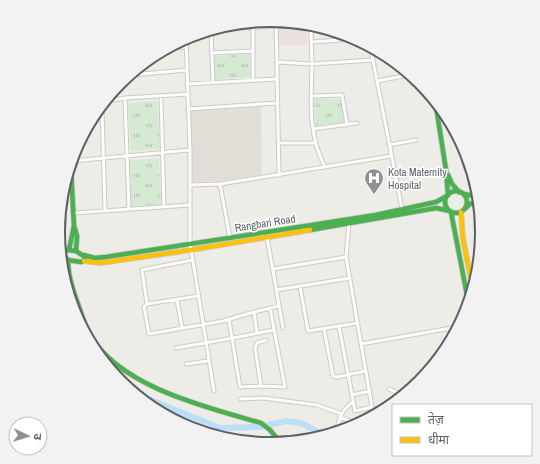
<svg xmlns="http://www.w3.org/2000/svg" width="540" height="464" viewBox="0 0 540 464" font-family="'Archivo Narrow','Noto Sans Devanagari',sans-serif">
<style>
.education{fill:#e0ded7}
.medical{fill:#ece0dc}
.grass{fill:url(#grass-tufts)}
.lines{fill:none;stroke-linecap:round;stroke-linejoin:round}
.river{stroke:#bbdff8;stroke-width:6}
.street-casing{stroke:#c9cac9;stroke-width:5}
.fast-casing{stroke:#c8c8c8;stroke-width:6}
.slow-casing{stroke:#c8c8c8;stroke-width:6}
.street{stroke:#fcfcfb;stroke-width:3}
.fast{stroke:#4caf50;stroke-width:4.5}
.slow{stroke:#ffc107;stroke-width:4.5}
.labels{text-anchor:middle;stroke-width:3;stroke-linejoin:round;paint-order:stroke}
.poi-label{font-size:11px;fill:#5d6166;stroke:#fff;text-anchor:start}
.street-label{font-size:11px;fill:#5d6166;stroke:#fff}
.rim{fill:none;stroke:#5d6166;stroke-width:2}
</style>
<defs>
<pattern id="grass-tufts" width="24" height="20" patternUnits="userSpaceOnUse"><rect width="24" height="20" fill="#d5e9d3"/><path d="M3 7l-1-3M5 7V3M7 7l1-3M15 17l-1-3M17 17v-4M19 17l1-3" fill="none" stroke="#b0c0af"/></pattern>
</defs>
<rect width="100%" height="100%" fill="#edece7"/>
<!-- education -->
<path class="education" d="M261 107 262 174 220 181 192 182 191 111Z"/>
<!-- medical -->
<path class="medical" d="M278 22 307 27V45H278Z"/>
<!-- grass -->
<path class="grass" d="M250 54 251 77 215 79 214 56Z
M314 99H341L345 123 316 125Z
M157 101 160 149 131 151 128 103Z
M159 159 161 205 131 206 130 160Z"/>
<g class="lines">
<!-- river -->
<path class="river" d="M58 233 61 226 62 214
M141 396 220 428 258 427 287 421 301 423 322 434"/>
<defs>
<path id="street" d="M276 21 279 175
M253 23V80
M311 28C311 41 312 53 312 66 311 101 308 135 325 167
M223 29 276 26
M211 32 213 82
M186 38 190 150V243L214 391
M311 42 354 39
M171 48 186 47
M371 50 402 209
M211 53 253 51
M277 62 312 64 373 60
M131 75 187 70
M377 81 409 75
M187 84 277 79
M161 96 164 207
M311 96 342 95 347 125
M125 98 129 209
M108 101 125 98 188 94
M102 109 105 211
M188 109 278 103
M313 129 357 123
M278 143H315
M389 145 416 140
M72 161 190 150
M395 177 423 172
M220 184 230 238
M190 185 220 184 391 156
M74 213 190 205
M267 237 283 328
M273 269 346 257
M300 286 308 331 358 323
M276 290 350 278
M198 296 147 304 144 307 149 334 223 321 254 312 279 306
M177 300 182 327
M147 304 142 270 192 260
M254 312 257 333
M229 320 240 387 261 386 285 387 270 308
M339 326 355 411 372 407 346 257 349 223
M324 329 333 376 337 377 366 371
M361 344 457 327
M176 348 233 338 274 330
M186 364 208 361
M261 386 255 348 257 343 266 340
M389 389 401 394
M352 395 370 391
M240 399 263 398 317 405 342 414
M340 417 357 424
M336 431C340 418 341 410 353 402"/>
<path id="fast" d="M436 106 446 170 448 195
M448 175 452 184 459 192
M445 202a11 11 0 1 1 22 0a11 11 0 1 1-22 0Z
M464 194 475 196
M466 208 470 204 476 202
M451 212 468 300
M74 226 77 236 76 251
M310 230 436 208 450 211
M61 249 76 251 85 257V260L81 262 68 260 64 255 66 251
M69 250 74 226 71 169
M83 255 95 258 106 257 376 215 436 202 447 196
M68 260C68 276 73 290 78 304 82 315 85 326 90 336 123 388 206 407 261 423L270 430 280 442"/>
<path id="slow" d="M461 212 463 239 472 284
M84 261 100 263 191 250 310 230"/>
</defs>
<!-- street casing -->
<use href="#street" class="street-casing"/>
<!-- fast casing -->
<use href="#fast" class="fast-casing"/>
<!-- slow casing -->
<use href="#slow" class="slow-casing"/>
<!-- street -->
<use href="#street" class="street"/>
<!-- fast -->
<use href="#fast" class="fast"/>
<!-- slow -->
<use href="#slow" class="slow"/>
</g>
<!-- icons -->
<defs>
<symbol id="hospital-pin" viewBox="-11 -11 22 30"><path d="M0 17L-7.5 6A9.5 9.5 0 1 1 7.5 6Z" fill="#8f9293" stroke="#fff"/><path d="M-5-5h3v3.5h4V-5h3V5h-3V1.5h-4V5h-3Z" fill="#fff"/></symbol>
</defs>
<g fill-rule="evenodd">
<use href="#hospital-pin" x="363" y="167" width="22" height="30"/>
</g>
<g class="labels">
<!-- poi labels -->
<g class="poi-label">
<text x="388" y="176">Kota Maternity<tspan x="388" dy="13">Hospital</tspan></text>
</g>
<!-- street labels -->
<g class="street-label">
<text transform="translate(265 223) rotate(-9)" y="4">Rangbari Road</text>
</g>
</g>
<!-- crop -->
<path d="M0 0H540V464H0ZM65 232a205 205 0 1 1 410 0a205 205 0 1 1-410 0Z" fill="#f2f2f3" fill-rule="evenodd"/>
<path class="rim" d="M65 232a205 205 0 1 1 410 0a205 205 0 1 1-410 0Z"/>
<!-- legend -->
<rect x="392" y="404" width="140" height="52" fill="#ffffff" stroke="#bec0c2"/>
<rect x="400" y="417" width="20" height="6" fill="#4caf50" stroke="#bec0c2"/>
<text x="428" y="424" font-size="12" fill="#5d6166">तेज़</text>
<rect x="400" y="437" width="20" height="6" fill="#ffc107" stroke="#bec0c2"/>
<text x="428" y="444" font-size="12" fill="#5d6166">धीमा</text>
<!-- north arrow -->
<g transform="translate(28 436) rotate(94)"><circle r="19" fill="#ffffff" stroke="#bec0c2"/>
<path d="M0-3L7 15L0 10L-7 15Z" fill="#8f9293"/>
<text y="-6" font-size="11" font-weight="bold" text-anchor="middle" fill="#5d6166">उ</text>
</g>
</svg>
